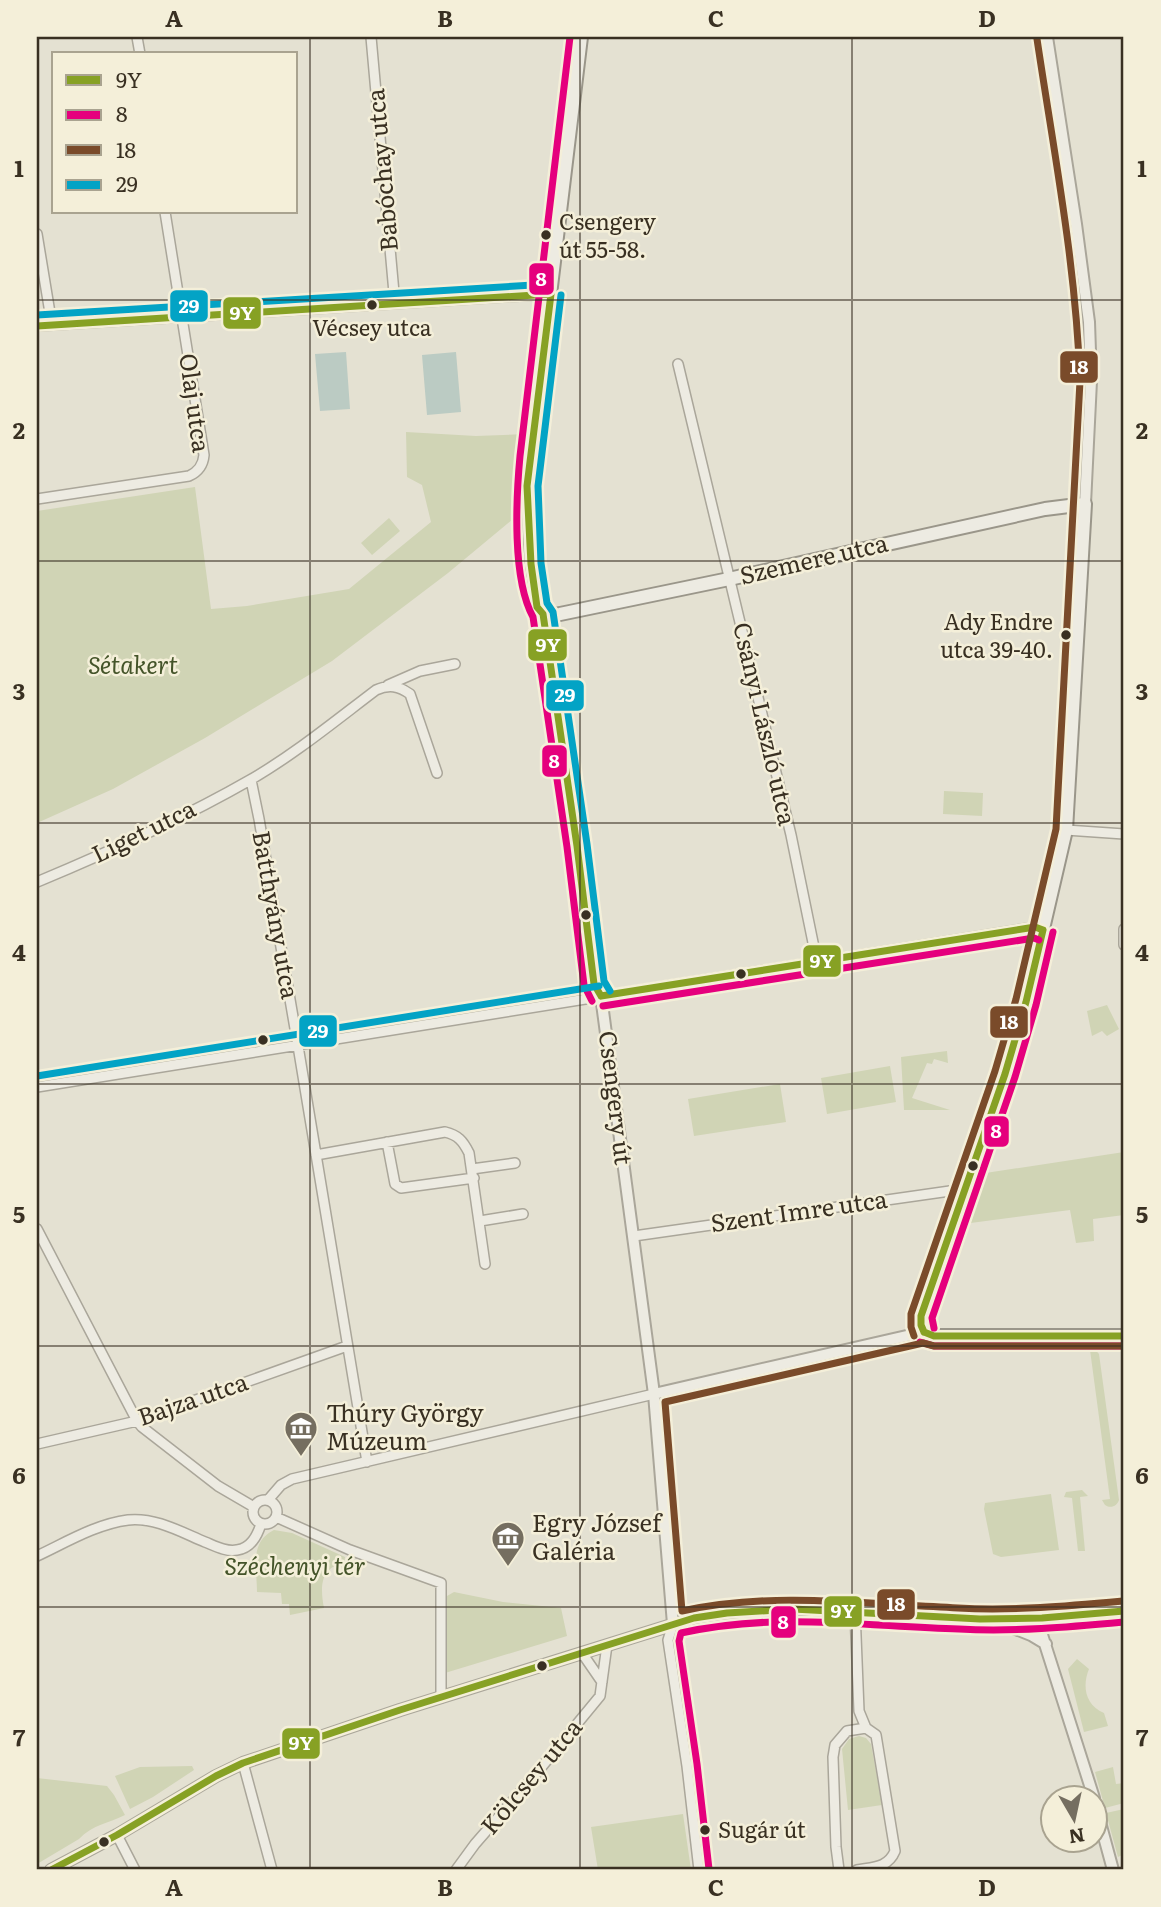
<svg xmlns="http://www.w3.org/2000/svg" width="1161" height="1907" viewBox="0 0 1161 1907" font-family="Literata,serif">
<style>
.green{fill:#d0d4b5}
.water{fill:#bbcbc3}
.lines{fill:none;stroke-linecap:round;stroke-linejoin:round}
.minor-casing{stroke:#aaa69a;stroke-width:12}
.tertiary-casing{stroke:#aaa69a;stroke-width:14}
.secondary-casing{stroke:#9a968a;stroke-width:16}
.minor{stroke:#edebe2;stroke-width:9}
.tertiary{stroke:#edebe2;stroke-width:10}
.secondary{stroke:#edebe2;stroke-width:12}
.bus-1-casing{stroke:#f4efd9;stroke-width:12}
.bus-2-casing{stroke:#f4efd9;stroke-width:12}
.bus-3-casing{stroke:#f4efd9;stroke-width:12}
.bus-4-casing{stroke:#f4efd9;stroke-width:12}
.bus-1{stroke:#87a124;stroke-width:7}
.bus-2{stroke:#e5007d;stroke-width:7}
.bus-3{stroke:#7a4b2a;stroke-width:7}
.bus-4{stroke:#03a3c5;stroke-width:7}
.grid{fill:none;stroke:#393022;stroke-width:2;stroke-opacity:0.55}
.bus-dot{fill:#393022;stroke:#f4efd9;stroke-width:2.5}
.labels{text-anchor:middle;stroke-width:5;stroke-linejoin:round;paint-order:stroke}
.bus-label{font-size:22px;fill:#393022;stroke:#f4efd9;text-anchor:start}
.street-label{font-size:24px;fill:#393022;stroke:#f4efd9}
.park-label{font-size:24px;font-style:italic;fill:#445429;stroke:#f4efd9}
.poi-label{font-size:24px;fill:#393022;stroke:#f4efd9;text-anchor:start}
.line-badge{stroke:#f4efd9;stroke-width:2.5}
.badge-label{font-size:19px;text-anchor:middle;font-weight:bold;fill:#fff}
.neatline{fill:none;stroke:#393022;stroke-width:2.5}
.grid-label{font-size:23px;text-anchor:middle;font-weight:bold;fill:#393022}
</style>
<rect width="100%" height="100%" fill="#e4e1d2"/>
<!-- green -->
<path class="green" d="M406 432 476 436 526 434 519 514 448 573 332 661 205 738 113 789 37 823V511L195 487 211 609 247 606 349 589 431 522 422 485 407 477Z
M389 518 400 531 372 555 361 543Z
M944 791 983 793 982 816 943 814Z
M1107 1005 1119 1029 1107 1036 1102 1031 1092 1036 1087 1011Z
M947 1051 948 1063 934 1059 932 1064 927 1063 912 1098 950 1110H904L901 1057Z
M890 1066 896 1102 827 1114 821 1078Z
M780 1084 786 1122 694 1136 688 1099Z
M1124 1152V1215L1093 1219 1094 1241 1076 1243 1070 1210 963 1224 979 1174Z
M1084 1345 1092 1346 1099 1354 1119 1500C1117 1506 1111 1509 1105 1505L1102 1500 1110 1499 1090 1350 1082 1351Z
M1082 1490 1088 1496 1080 1497 1085 1551H1078L1072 1498 1064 1497 1066 1492Z
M1051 1494 1059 1550 1001 1557 993 1554 984 1509 985 1503Z
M274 1530 292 1533 345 1557 344 1564C320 1566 320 1588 324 1608L290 1615 289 1604H282L281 1593 257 1592C257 1568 249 1542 274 1530Z
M454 1592 503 1602 561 1608 567 1636 445 1673 447 1596Z
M1077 1659 1089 1669C1082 1686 1085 1705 1104 1713L1108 1726 1084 1732 1068 1669Z
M859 1736 866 1738 871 1744 882 1805 848 1810 842 1749 849 1739Z
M192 1766 194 1770 153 1797 130 1809 115 1776 140 1767Z
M1113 1767 1116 1784 1124 1783V1803L1105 1808 1095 1772Z
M37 1778 107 1786 114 1795 125 1815C109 1823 92 1825 79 1839L37 1864Z
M1124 1809V1850L1121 1851 1122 1855 1118 1857 1106 1813Z
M683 1814 691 1870H598L591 1827Z"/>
<!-- water -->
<path class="water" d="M346 352 350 409 320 411 315 354Z
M456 352 461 412 427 415 422 355Z"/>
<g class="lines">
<defs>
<path id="minor" d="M137 37 140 54
M371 37 395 304
M37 234 52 325
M37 326 551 294
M678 364 791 835 817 962
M37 499 189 476C198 472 203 466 204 455L165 212
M388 685 420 671 455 664
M251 780 259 819 298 1046 367 1462
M1066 830 1124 834
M37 882C109 852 182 819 250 780 295 754 335 721 376 690 389 684 399 686 410 694L437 773
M1124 929V945
M37 1087 1035 927 1043 930
M387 1142 395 1184 401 1188 474 1178
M316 1155 445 1132C458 1135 463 1141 469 1153L485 1264
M472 1169 515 1163
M480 1221 523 1214
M37 1229 137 1421 142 1427 218 1486 254 1507
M634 1236 964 1189
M37 1444 137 1421 347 1346
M253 1512a12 12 0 1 1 24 0a12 12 0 1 1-24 0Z
M268 1500 281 1485 292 1479 654 1394
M276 1517 350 1550 441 1583V1698
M37 1556C65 1543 96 1524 128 1520 155 1517 181 1532 205 1542 215 1546 226 1552 237 1550 251 1548 257 1536 261 1524
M855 1611 859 1711 866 1728 876 1735 895 1851C888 1868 873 1867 857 1870
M673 1624 668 1640 687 1766 699 1870
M582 1653 602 1682
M243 1763 272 1870
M117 1835 135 1870
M456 1870 475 1844 530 1781 600 1696 607 1645
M839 1870 836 1847 833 1757 835 1745 847 1731 866 1728"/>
<path id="tertiary" d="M1047 37 1076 224 1089 322 1091 381 1085 504
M543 614 577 846 594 984 601 996 654 1394 673 1624
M654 1394 924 1332
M1037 1619 1094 1798
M998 1622 1031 1635 1046 1644
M1094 1800 1113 1870
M51 1870 117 1835 216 1776 243 1763 400 1710 694 1618C782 1600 871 1615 959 1619 1015 1621 1069 1617 1124 1611"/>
<path id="secondary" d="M581 37 527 486 531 564 539 610C546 616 552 615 560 614L729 579 1045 509 1085 504 1066 830 1026 1002 1005 1074 921 1316C921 1328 923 1332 934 1336H1124"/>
</defs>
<!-- minor casing -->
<use href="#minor" class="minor-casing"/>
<!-- tertiary casing -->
<use href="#tertiary" class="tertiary-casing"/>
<!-- secondary casing -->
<use href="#secondary" class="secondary-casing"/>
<!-- minor -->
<use href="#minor" class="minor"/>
<!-- tertiary -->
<use href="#tertiary" class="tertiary"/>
<!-- secondary -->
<use href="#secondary" class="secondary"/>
<defs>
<path id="bus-1" d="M551 294 527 486 531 564 537 607 543 614 577 846 594 984 601 996
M37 326 551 294
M601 996 1035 927 1043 930
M924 1332 921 1325V1316L1005 1074 1026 1002 1043 930
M924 1332 934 1336H1124
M51 1870 117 1835 216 1776 243 1763 400 1710 694 1618 727 1613 793 1609 980 1619 1042 1618 1124 1611"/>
<path id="bus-2" d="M570 37 520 456C516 499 512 579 533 617L567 847 584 985 592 1001
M603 1006 1034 938 1039 940
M934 1328 932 1318 1015 1077 1036 1005 1053 932
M920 1342 934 1346H1124
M709 1869 697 1764 679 1641 681 1633C777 1612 862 1626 959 1629 1014 1632 1069 1627 1124 1622"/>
<path id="bus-3" d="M914 1336 911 1327V1314L995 1071 1016 999 1056 829 1080 381C1076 265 1054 153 1037 39
M1123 1601C1068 1606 1013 1611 958 1608 866 1604 774 1591 682 1611L665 1402 923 1343 934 1346H1124"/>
<path id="bus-4" d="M561 295 538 486 541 563 547 603 553 612 587 844 604 981 610 991
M37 315 550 284
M37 1076 599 986"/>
</defs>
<!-- bus-1 casing -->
<use href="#bus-1" class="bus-1-casing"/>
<!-- bus-2 casing -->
<use href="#bus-2" class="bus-2-casing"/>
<!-- bus-3 casing -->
<use href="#bus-3" class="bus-3-casing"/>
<!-- bus-4 casing -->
<use href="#bus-4" class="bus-4-casing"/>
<!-- bus-1 -->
<use href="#bus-1" class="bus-1"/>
<!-- bus-2 -->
<use href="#bus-2" class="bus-2"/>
<!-- bus-3 -->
<use href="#bus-3" class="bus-3"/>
<!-- bus-4 -->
<use href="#bus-4" class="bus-4"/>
</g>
<!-- grid -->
<path class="grid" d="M310 37V1870M580 37V1870M852 37V1870M37 300H1124M37 561H1124M37 823H1124M37 1084H1124M37 1346H1124M37 1607H1124"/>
<!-- icons -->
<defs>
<symbol id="museum-pin" viewBox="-11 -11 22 30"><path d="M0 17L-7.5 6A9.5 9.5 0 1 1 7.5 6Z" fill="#756e60" stroke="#f4efd9"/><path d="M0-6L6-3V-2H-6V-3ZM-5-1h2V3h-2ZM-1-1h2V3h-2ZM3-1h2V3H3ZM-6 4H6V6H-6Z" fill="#fff"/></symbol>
</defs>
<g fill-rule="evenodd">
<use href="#museum-pin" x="282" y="1409" width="38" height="52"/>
<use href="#museum-pin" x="489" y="1519" width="38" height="52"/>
</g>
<!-- markers -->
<g class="bus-dot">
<circle cx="546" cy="235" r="6"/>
<circle cx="372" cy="305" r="6"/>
<circle cx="1066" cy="635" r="6"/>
<circle cx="586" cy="915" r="6"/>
<circle cx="741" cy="974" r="6"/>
<circle cx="263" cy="1040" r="6"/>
<circle cx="973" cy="1166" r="6"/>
<circle cx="542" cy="1666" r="6"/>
<circle cx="705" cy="1830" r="6"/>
<circle cx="104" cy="1842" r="6"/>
</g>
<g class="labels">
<!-- bus labels -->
<g class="bus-label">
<text x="559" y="230">Csengery<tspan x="559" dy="28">út 55-58.</tspan></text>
<text x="372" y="336" text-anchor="middle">Vécsey utca</text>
<text x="1053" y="630" text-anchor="end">Ady Endre<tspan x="1053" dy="28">utca 39-40.</tspan></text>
<text x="718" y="1838">Sugár út</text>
</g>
<!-- street labels -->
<g class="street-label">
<text transform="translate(383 170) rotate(-95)" y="8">Babóchay utca</text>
<text transform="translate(194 403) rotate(82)" y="8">Olaj utca</text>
<text transform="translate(814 560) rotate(-13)" y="8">Szemere utca</text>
<text transform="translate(764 724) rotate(77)" y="8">Csányi László utca</text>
<text transform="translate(144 832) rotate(-26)" y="8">Liget utca</text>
<text transform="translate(275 915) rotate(80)" y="8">Batthyány utca</text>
<text transform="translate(615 1098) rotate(83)" y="8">Csengery út</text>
<text transform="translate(799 1212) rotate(-8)" y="8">Szent Imre utca</text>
<text transform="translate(193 1400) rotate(-19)" y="8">Bajza utca</text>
<text transform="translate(532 1777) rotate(-50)" y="8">Kölcsey utca</text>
</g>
<!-- park labels -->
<g class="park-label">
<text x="133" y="674">Sétakert</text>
<text x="295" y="1575">Széchenyi tér</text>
</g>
<!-- poi labels -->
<g class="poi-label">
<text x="326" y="1422">Thúry György<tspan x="326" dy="28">Múzeum</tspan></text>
<text x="532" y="1532">Egry József<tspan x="532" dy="28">Galéria</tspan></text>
</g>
</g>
<g class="line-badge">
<rect x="528" y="262" width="27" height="34" rx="7" fill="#e5007d"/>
<rect x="169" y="289" width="40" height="34" rx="7" fill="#03a3c5"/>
<rect x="222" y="296" width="40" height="34" rx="7" fill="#87a124"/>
<rect x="1059" y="350" width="40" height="34" rx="7" fill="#7a4b2a"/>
<rect x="527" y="628" width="41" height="34" rx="7" fill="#87a124"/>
<rect x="545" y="679" width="40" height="33" rx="7" fill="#03a3c5"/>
<rect x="541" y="744" width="27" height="34" rx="7" fill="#e5007d"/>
<rect x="802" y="944" width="40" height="34" rx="7" fill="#87a124"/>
<rect x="989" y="1005" width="40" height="34" rx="7" fill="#7a4b2a"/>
<rect x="298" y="1014" width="40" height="34" rx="7" fill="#03a3c5"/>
<rect x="983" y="1115" width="27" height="33" rx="7" fill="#e5007d"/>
<rect x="876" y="1588" width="40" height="33" rx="7" fill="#7a4b2a"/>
<rect x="823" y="1595" width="40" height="33" rx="7" fill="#87a124"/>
<rect x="770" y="1605" width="27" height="34" rx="7" fill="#e5007d"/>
<rect x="281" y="1727" width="40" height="33" rx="7" fill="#87a124"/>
</g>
<g class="badge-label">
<text x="541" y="286">8</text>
<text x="189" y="313">29</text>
<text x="242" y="320">9Y</text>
<text x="1079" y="374">18</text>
<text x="548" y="652">9Y</text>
<text x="565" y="702">29</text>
<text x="554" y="768">8</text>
<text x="822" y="968">9Y</text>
<text x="1009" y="1029">18</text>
<text x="318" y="1038">29</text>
<text x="996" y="1138">8</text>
<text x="896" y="1611">18</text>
<text x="843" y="1618">9Y</text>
<text x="783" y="1629">8</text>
<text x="301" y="1750">9Y</text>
</g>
<!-- border -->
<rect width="1161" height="1907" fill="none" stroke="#f4efd9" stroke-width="77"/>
<!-- legend -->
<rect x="52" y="52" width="245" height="161" fill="#f4efd9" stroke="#a9a390" stroke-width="2"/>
<rect x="66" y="75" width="35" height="10" fill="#87a124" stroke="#a9a390" stroke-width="2"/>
<text x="116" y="88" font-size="21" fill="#393022">9Y</text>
<rect x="66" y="110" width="35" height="10" fill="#e5007d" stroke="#a9a390" stroke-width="2"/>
<text x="116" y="122" font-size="21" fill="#393022">8</text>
<rect x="66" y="145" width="35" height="10" fill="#7a4b2a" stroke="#a9a390" stroke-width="2"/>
<text x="116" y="158" font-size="21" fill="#393022">18</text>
<rect x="66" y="180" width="35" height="10" fill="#03a3c5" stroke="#a9a390" stroke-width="2"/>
<text x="116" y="192" font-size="21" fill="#393022">29</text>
<!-- north arrow -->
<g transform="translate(1074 1819) rotate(171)"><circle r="33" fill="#f4efd9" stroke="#a9a390" stroke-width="2"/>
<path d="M0-5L12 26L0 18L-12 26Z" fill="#756e60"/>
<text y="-10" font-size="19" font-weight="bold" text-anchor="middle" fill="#393022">N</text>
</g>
<rect x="38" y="38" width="1084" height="1830" class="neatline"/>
<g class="grid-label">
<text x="174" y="27">A</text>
<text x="445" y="27">B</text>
<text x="716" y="27">C</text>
<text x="987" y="27">D</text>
<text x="19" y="177">1</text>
<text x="1142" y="177">1</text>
<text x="19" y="439">2</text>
<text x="1142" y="439">2</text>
<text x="19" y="700">3</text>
<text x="1142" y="700">3</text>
<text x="19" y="961">4</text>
<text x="1142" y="961">4</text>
<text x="19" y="1223">5</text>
<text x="1142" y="1223">5</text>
<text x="19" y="1484">6</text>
<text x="1142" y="1484">6</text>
<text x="19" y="1746">7</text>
<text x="1142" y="1746">7</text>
<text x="174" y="1896">A</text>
<text x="445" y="1896">B</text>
<text x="716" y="1896">C</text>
<text x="987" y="1896">D</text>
</g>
</svg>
